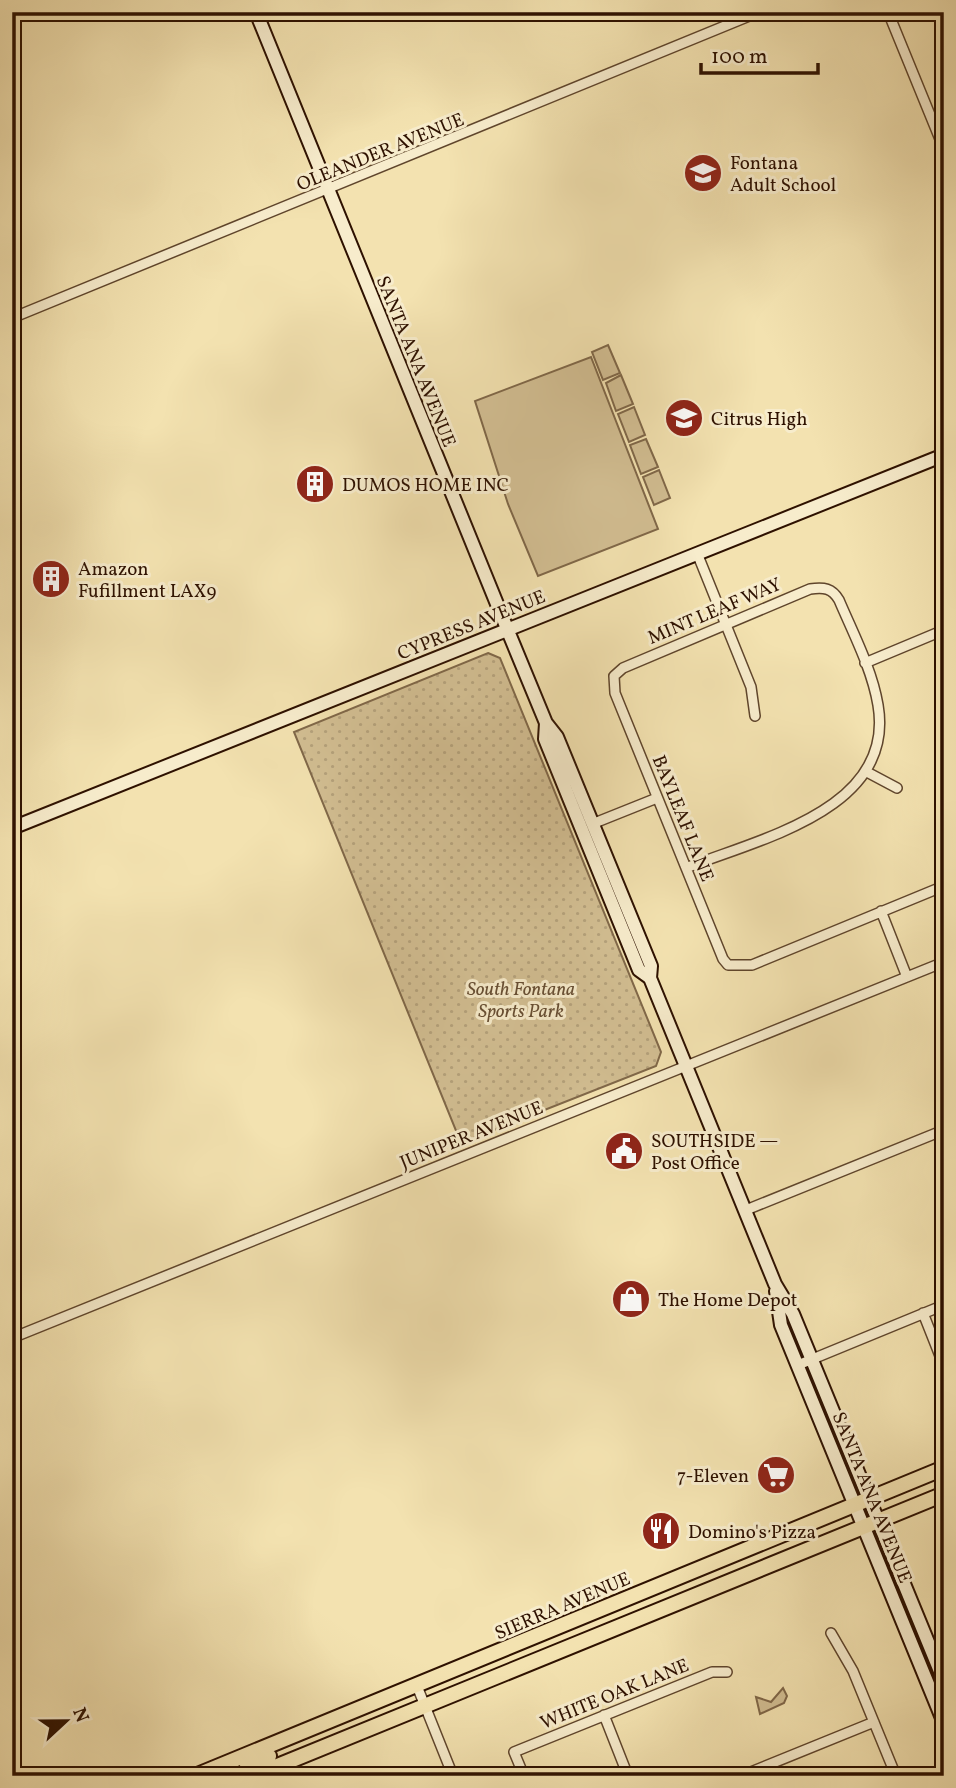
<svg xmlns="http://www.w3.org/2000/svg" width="956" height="1788" viewBox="0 0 956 1788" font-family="Vollkorn,serif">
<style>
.green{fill:#d2be92;stroke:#806849;stroke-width:2}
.park{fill:url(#park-dots);stroke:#806849;stroke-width:2}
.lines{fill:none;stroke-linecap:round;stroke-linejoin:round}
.street-casing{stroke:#5f452c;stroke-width:12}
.secondary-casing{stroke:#2e1100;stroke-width:16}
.primary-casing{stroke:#2e1100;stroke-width:18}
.street{stroke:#f7eccc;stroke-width:9}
.secondary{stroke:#f7eccc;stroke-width:12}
.primary{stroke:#f3e2b0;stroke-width:14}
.labels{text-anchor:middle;stroke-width:6;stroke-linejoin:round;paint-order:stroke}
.street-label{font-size:19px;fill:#2e1100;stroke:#f7eccc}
.poi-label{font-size:19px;fill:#2e1100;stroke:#f7eccc;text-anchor:start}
.park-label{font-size:19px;font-style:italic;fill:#674e33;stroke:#f7eccc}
</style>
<defs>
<pattern id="park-dots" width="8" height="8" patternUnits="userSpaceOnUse" patternTransform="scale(1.75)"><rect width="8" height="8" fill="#d2be92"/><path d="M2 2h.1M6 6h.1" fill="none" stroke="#b5a27c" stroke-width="1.8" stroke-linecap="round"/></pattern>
</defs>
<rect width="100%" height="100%" fill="#f3e2b0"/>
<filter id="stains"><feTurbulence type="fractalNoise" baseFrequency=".00286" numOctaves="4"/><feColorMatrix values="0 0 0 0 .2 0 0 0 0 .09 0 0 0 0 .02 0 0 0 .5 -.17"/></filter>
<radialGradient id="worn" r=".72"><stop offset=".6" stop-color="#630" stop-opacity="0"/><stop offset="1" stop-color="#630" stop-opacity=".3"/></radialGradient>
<!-- green -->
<path class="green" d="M608 345 620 373 603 380 592 352Z
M591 357 658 529 538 576 508 504 475 401Z
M621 375 633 404 616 411 606 383Z
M634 407 645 435 629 442 618 414Z
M646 439 658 467 641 474 630 445Z
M659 470 670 498 654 505 643 477Z
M783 1688 787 1696 784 1703 760 1714 756 1697 771 1702Z"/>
<!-- park -->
<path class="park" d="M488 653 500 658 661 1052 656 1066 461 1143 294 732Z"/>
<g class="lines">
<defs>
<path id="street" d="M888 12 944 149
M12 318 759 12
M944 541V556
M697 553 751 687 755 716
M865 663 944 630
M865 771 897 788
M592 824 657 798
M686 868C758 839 896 810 878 705 872 669 853 633 839 600 832 588 824 587 810 589L623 668 614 676 615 693 723 959 728 965H752L944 886
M881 911 907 977
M746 1210 944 1130
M923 1313 944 1366
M12 1338 944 962
M798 1365 944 1305
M831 1633 853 1671 896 1776
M417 1686 453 1776
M604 1715 628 1776
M524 1776 514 1752 712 1672H727
M741 1776 874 1722"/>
<path id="secondary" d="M256 12 508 631 546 723 557 737 651 966 650 978 775 1284 793 1314 944 1681
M546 723 545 739 639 970 650 978
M12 828 944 455
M776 1291 781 1325 944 1723"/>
<path id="primary" d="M195 1776 944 1468
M243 1776 247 1767 269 1756
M253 1776 944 1494"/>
</defs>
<!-- street casing -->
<use href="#street" class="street-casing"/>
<!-- secondary casing -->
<use href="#secondary" class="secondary-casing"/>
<!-- primary casing -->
<use href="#primary" class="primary-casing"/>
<!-- street -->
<use href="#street" class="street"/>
<!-- secondary -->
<use href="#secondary" class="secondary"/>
<!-- primary -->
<use href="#primary" class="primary"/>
</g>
<!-- icons -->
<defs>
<symbol id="school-disc" viewBox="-11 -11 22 22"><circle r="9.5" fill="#8f2418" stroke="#f7eccc"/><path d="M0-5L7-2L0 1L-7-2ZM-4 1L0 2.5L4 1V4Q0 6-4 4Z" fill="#fff"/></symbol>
<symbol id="building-disc" viewBox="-11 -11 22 22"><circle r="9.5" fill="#8f2418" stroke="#f7eccc"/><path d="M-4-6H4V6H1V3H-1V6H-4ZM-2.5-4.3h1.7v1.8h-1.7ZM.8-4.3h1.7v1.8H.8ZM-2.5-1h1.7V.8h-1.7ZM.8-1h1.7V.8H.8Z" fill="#fff"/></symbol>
<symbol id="civic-disc" viewBox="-11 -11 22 22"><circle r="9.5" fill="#8f2418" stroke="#f7eccc"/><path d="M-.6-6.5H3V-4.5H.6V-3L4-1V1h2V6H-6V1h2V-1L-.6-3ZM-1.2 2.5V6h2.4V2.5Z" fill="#fff"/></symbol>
<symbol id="shop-disc" viewBox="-11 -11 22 22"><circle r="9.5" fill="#8f2418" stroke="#f7eccc"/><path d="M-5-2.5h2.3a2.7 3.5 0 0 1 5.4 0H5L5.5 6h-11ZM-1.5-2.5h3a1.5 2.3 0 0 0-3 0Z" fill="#fff"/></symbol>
<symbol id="supermarket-disc" viewBox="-11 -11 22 22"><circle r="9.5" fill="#8f2418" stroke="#f7eccc"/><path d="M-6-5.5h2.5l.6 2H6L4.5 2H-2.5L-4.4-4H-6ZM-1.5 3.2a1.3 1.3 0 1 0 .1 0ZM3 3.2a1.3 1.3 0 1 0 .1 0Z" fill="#fff"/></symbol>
<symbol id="restaurant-disc" viewBox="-11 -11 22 22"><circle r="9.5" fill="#8f2418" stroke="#f7eccc"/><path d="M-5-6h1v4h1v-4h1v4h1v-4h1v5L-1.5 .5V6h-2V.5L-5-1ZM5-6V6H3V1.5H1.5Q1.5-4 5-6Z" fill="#fff"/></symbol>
</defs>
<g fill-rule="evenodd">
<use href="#school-disc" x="681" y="151" width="44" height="44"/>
<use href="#school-disc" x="662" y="396" width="44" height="44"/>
<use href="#building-disc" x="293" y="462" width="44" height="44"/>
<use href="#building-disc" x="29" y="557" width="44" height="44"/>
<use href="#civic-disc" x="602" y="1129" width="44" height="44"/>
<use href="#shop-disc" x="609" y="1277" width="44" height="44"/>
<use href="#supermarket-disc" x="754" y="1453" width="44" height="44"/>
<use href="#restaurant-disc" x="639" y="1509" width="44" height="44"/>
</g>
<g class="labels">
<!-- street labels -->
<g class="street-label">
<text transform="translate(380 151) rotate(-22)" y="7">OLEANDER AVENUE</text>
<text transform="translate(417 361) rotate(68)" y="7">SANTA ANA AVENUE</text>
<text transform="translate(714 610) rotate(-23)" y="7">MINT LEAF WAY</text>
<text transform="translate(471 624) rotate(-22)" y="7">CYPRESS AVENUE</text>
<text transform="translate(684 818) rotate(68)" y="7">BAYLEAF LANE</text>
<text transform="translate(471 1134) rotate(-22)" y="7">JUNIPER AVENUE</text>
<text transform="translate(873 1497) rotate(68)" y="7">SANTA ANA AVENUE</text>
<text transform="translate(562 1605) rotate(-23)" y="7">SIERRA AVENUE</text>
<text transform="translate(614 1693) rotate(-22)" y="7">WHITE OAK LANE</text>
</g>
<!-- poi labels -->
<g class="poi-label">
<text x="730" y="169">Fontana<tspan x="730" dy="22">Adult School</tspan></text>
<text x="711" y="425">Citrus High</text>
<text x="342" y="491">DUMOS HOME INC</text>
<text x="78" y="575">Amazon<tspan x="78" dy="22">Fufillment LAX9</tspan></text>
<text x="651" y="1147">SOUTHSIDE —<tspan x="651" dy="22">Post Office</tspan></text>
<text x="658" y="1306">The Home Depot</text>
<text x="749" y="1482" text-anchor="end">7-Eleven</text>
<text x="688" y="1538">Domino's Pizza</text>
</g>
<!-- park labels -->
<g class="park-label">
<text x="521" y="995">South Fontana<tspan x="521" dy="22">Sports Park</tspan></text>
</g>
</g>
<!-- margin -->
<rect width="956" height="1788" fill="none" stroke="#f3e2b0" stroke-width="42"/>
<rect x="14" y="14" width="928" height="1760" fill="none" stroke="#2e1100" stroke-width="3.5"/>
<rect x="21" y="21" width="914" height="1746" fill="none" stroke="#2e1100" stroke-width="2"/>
<!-- north arrow -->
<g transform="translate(66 1721) rotate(68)" stroke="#f7eccc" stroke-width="5" paint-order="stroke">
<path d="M0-5L12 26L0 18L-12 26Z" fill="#2e1100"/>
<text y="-10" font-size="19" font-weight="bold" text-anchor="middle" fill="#2e1100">N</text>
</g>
<!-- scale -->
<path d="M701 63v10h117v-10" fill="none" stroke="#2e1100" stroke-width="3.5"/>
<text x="711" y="63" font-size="21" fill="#2e1100" stroke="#f7eccc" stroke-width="5" paint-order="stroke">100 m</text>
<rect width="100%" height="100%" filter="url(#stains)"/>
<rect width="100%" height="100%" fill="url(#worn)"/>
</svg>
